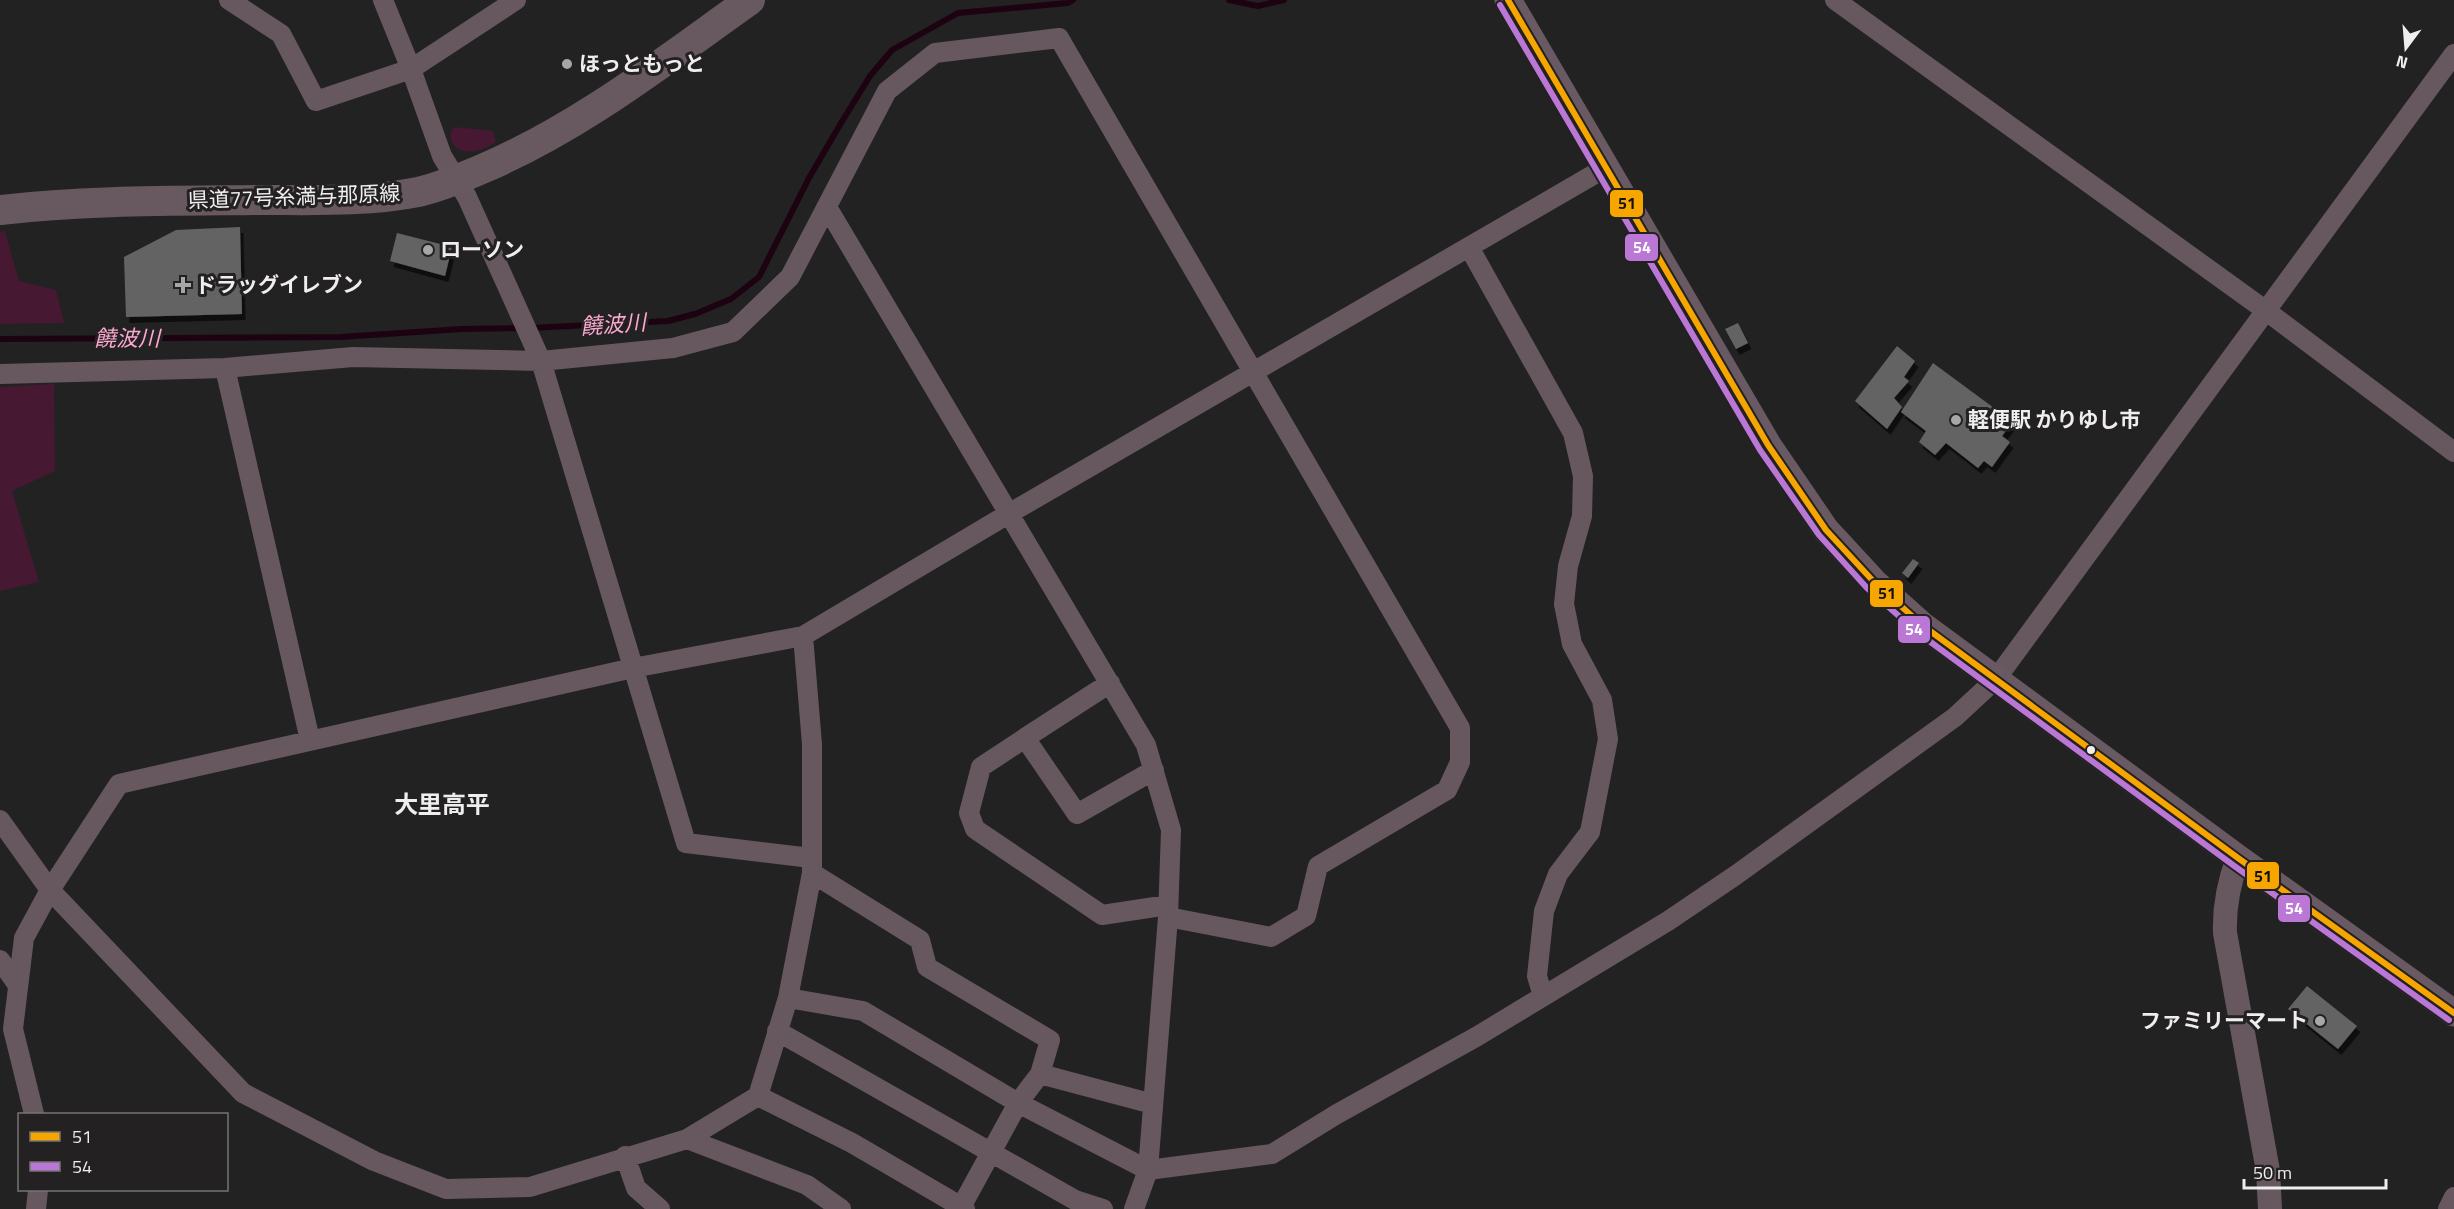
<svg xmlns="http://www.w3.org/2000/svg" width="2454" height="1209" viewBox="0 0 2454 1209" font-family="'Titillium Web','Noto Sans JP',sans-serif">
<style>
.green{fill:#461832}
.lines{fill:none;stroke-linecap:round;stroke-linejoin:round}
.stream{stroke:#1d0311;stroke-width:6}
.building{fill:#646363;filter:url(#shadow)}
.minor{stroke:#67585f;stroke-width:20}
.tertiary{stroke:#67585f;stroke-width:24}
.secondary{stroke:#695962;stroke-width:27}
.primary{stroke:#685860;stroke-width:30}
.bus-1-casing{stroke:#232122;stroke-width:10}
.bus-2-casing{stroke:#232122;stroke-width:10}
.bus-1{stroke:#f7a600;stroke-width:6}
.bus-2{stroke:#ba77d6;stroke-width:6}
.poi-dot{fill:#a7a7a7;stroke:#232122;stroke-width:2}
.bus-dot{fill:#efeeee;stroke:#232122;stroke-width:2}
.labels{text-anchor:middle;stroke-width:6;stroke-linejoin:round;paint-order:stroke}
.poi-label{font-size:21px;font-weight:bold;fill:#efeeee;stroke:#232122;text-anchor:start}
.street-label{font-size:21px;fill:#efeeee;stroke:#232122}
.water-label{font-size:22px;font-style:italic;fill:#fba8d0;stroke:#232122}
.quarter-label{font-size:24px;font-weight:bold;fill:#efeeee;stroke:#232122}
.line-badge{stroke:#232122;stroke-width:2}
.badge-label{font-size:16px;text-anchor:middle;font-weight:bold;fill:#fff}
.pale-badge-label{font-size:16px;text-anchor:middle;font-weight:bold;fill:#111}
</style>
<defs>
<filter id="shadow"><feDropShadow dx="3.5" dy="6" stdDeviation="0" flood-color="#0009"/></filter>
</defs>
<rect width="100%" height="100%" fill="#222"/>
<!-- green -->
<path class="green" d="M455 127 493 131 496 141C482 155 446 158 451 130Z
M5 231 19 281 56 290 64 323 0 324V232Z
M54 384 55 471 12 491 39 582 0 591V387Z"/>
<g class="lines">
<!-- stream -->
<path class="stream" d="M1229 0 1258 6 1284 0
M531 328 668 321 695 314 731 299 759 277 809 178 841 123 870 76 892 50 958 13 1068 3 1073 0
M0 339 340 337 462 329 521 328"/>
</g>
<!-- building -->
<path class="building" d="M240 227 242 314 126 317 124 257 176 230Z
M397 233 452 247 445 276 390 261Z
M1738 323 1748 343 1736 349 1725 329Z
M1897 346 1915 361 1904 377 1909 381 1894 398 1902 407 1887 429 1855 401Z
M1933 363 2013 422 2002 436 2010 442 1992 467 1984 461 1978 468 1946 443 1935 455 1919 442 1926 431 1901 412Z
M1913 559 1919 563 1908 578 1902 573Z
M2307 986 2357 1026 2338 1049 2288 1009Z"/>
<g class="lines">
<!-- minor -->
<path class="minor" d="M229 0 281 34 316 101 411 69 442 156 467 197 541 361 686 843 811 858
M383 0 411 69 516 0
M1835 0 2265 310 2454 452
M827 207 1146 745 1171 830 1168 917 1148 1170 1134 1209
M1469 247 1573 433 1583 476 1582 516 1568 566 1564 604 1572 644 1602 700 1608 739 1590 832 1558 874 1544 911 1537 976 1543 996
M225 368 310 740
M0 374 225 368 353 357 541 361 673 348 733 332 790 277 887 91 935 53 1059 38 1460 728V762L1447 790 1318 866 1306 916 1271 937 1168 917
M1110 683 1025 738 1077 814 1154 770
M1025 738 981 767 969 813 975 829 1102 915 1168 905
M0 820 50 890 243 1093 374 1161 446 1189 530 1187 687 1139 758 1096 788 998 812 873V744L803 636
M812 873 920 940 927 967 1050 1040 1040 1074 1018 1103 960 1209
M0 960 17 984
M788 998 863 1011 1018 1103 1148 1170 1272 1154 1337 1114 1476 1037 1668 921 1736 875 1955 717 1996 679 2454 54
M777 1031 1075 1200 1103 1209
M1040 1074 1153 1104
M758 1096 852 1143 965 1209
M34 1114 13 1029 24 938 50 890 119 784 633 668 803 636 1010 513 1605 168
M687 1139 807 1185 841 1209
M625 1156 636 1188 660 1209
M36 1209 38 1190
M2448 1209 2454 1197"/>
<!-- tertiary -->
<path class="tertiary" d="M2238 858C2229 882 2224 907 2225 933L2268 1171 2270 1209"/>
<!-- secondary -->
<path class="secondary" d="M1508 0 1768 445 1826 530 1874 582 1922 625 1979 667 2238 858 2454 1013"/>
<!-- primary -->
<path class="primary" d="M0 210C87 200 175 201 263 200 314 200 368 202 418 192 440 187 461 178 482 169 579 128 664 61 750 0"/>
<defs>
<path id="bus-1" d="M1508 0 1768 445 1826 530 1874 582 1922 625 2238 858 2454 1013"/>
<path id="bus-2" d="M1500 5 1760 450 1819 535 1867 588 1917 632 2233 865 2449 1020"/>
</defs>
<!-- bus-1 casing -->
<use href="#bus-1" class="bus-1-casing"/>
<!-- bus-2 casing -->
<use href="#bus-2" class="bus-2-casing"/>
<!-- bus-1 -->
<use href="#bus-1" class="bus-1"/>
<!-- bus-2 -->
<use href="#bus-2" class="bus-2"/>
</g>
<!-- markers -->
<g class="poi-dot">
<circle cx="567" cy="64" r="6"/>
<circle cx="428" cy="250" r="6"/>
<path d="M180 276h6v6h6v6h-6v6h-6v-6h-6v-6h6z"/>
<circle cx="1956" cy="420" r="6"/>
<circle cx="2320" cy="1021" r="6"/>
</g>
<circle class="bus-dot" cx="2091" cy="750" r="5"/>
<g class="labels">
<!-- poi labels -->
<g class="poi-label">
<text x="579" y="71">ほっともっと</text>
<text x="440" y="257">ローソン</text>
<text x="195" y="292">ドラッグイレブン</text>
<text x="1968" y="427">軽便駅 かりゆし市</text>
<text x="2308" y="1028" text-anchor="end">ファミリーマート</text>
</g>
<!-- street labels -->
<g class="street-label">
<text transform="translate(294 197) rotate(-2)" y="7">県道77号糸満与那原線</text>
</g>
<!-- water labels -->
<g class="water-label">
<text transform="translate(613 324) rotate(-4)" y="8">饒波川</text>
<text x="127" y="346">饒波川</text>
</g>
<!-- quarter labels -->
<g class="quarter-label">
<text x="442" y="813">大里高平</text>
</g>
</g>
<g class="line-badge">
<rect x="1609" y="189" width="35" height="29" rx="6" fill="#f7a600"/>
<rect x="1624" y="233" width="35" height="29" rx="6" fill="#ba77d6"/>
<rect x="1869" y="579" width="35" height="29" rx="6" fill="#f7a600"/>
<rect x="1897" y="615" width="34" height="29" rx="6" fill="#ba77d6"/>
<rect x="2246" y="861" width="34" height="29" rx="6" fill="#f7a600"/>
<rect x="2277" y="894" width="34" height="29" rx="6" fill="#ba77d6"/>
</g>
<g class="badge-label">
<text x="1642" y="253">54</text>
<text x="1914" y="635">54</text>
<text x="2294" y="914">54</text>
</g>
<g class="pale-badge-label">
<text x="1627" y="209">51</text>
<text x="1887" y="599">51</text>
<text x="2263" y="882">51</text>
</g>
<!-- legend -->
<rect x="18" y="1113" width="210" height="78" fill="#232122" stroke="#757374" stroke-width="1.5"/>
<rect x="30" y="1132" width="30" height="9" fill="#f7a600" stroke="#757374" stroke-width="1.5"/>
<text x="72" y="1143" font-size="18" fill="#efeeee">51</text>
<rect x="30" y="1162" width="30" height="9" fill="#ba77d6" stroke="#757374" stroke-width="1.5"/>
<text x="72" y="1173" font-size="18" fill="#efeeee">54</text>
<!-- north arrow -->
<g transform="translate(2406 48) rotate(196)" stroke="#232122" stroke-width="4.5" paint-order="stroke">
<path d="M0-4.5L10 22L0 15L-10 22Z" fill="#efeeee"/>
<text y="-9" font-size="16" font-weight="bold" text-anchor="middle" fill="#efeeee">N</text>
</g>
<!-- scale -->
<path d="M2244 1179v9h142v-9" fill="none" stroke="#efeeee" stroke-width="3"/>
<text x="2253" y="1179" font-size="18" fill="#efeeee" stroke="#232122" stroke-width="4.5" paint-order="stroke">50 m</text>
</svg>
